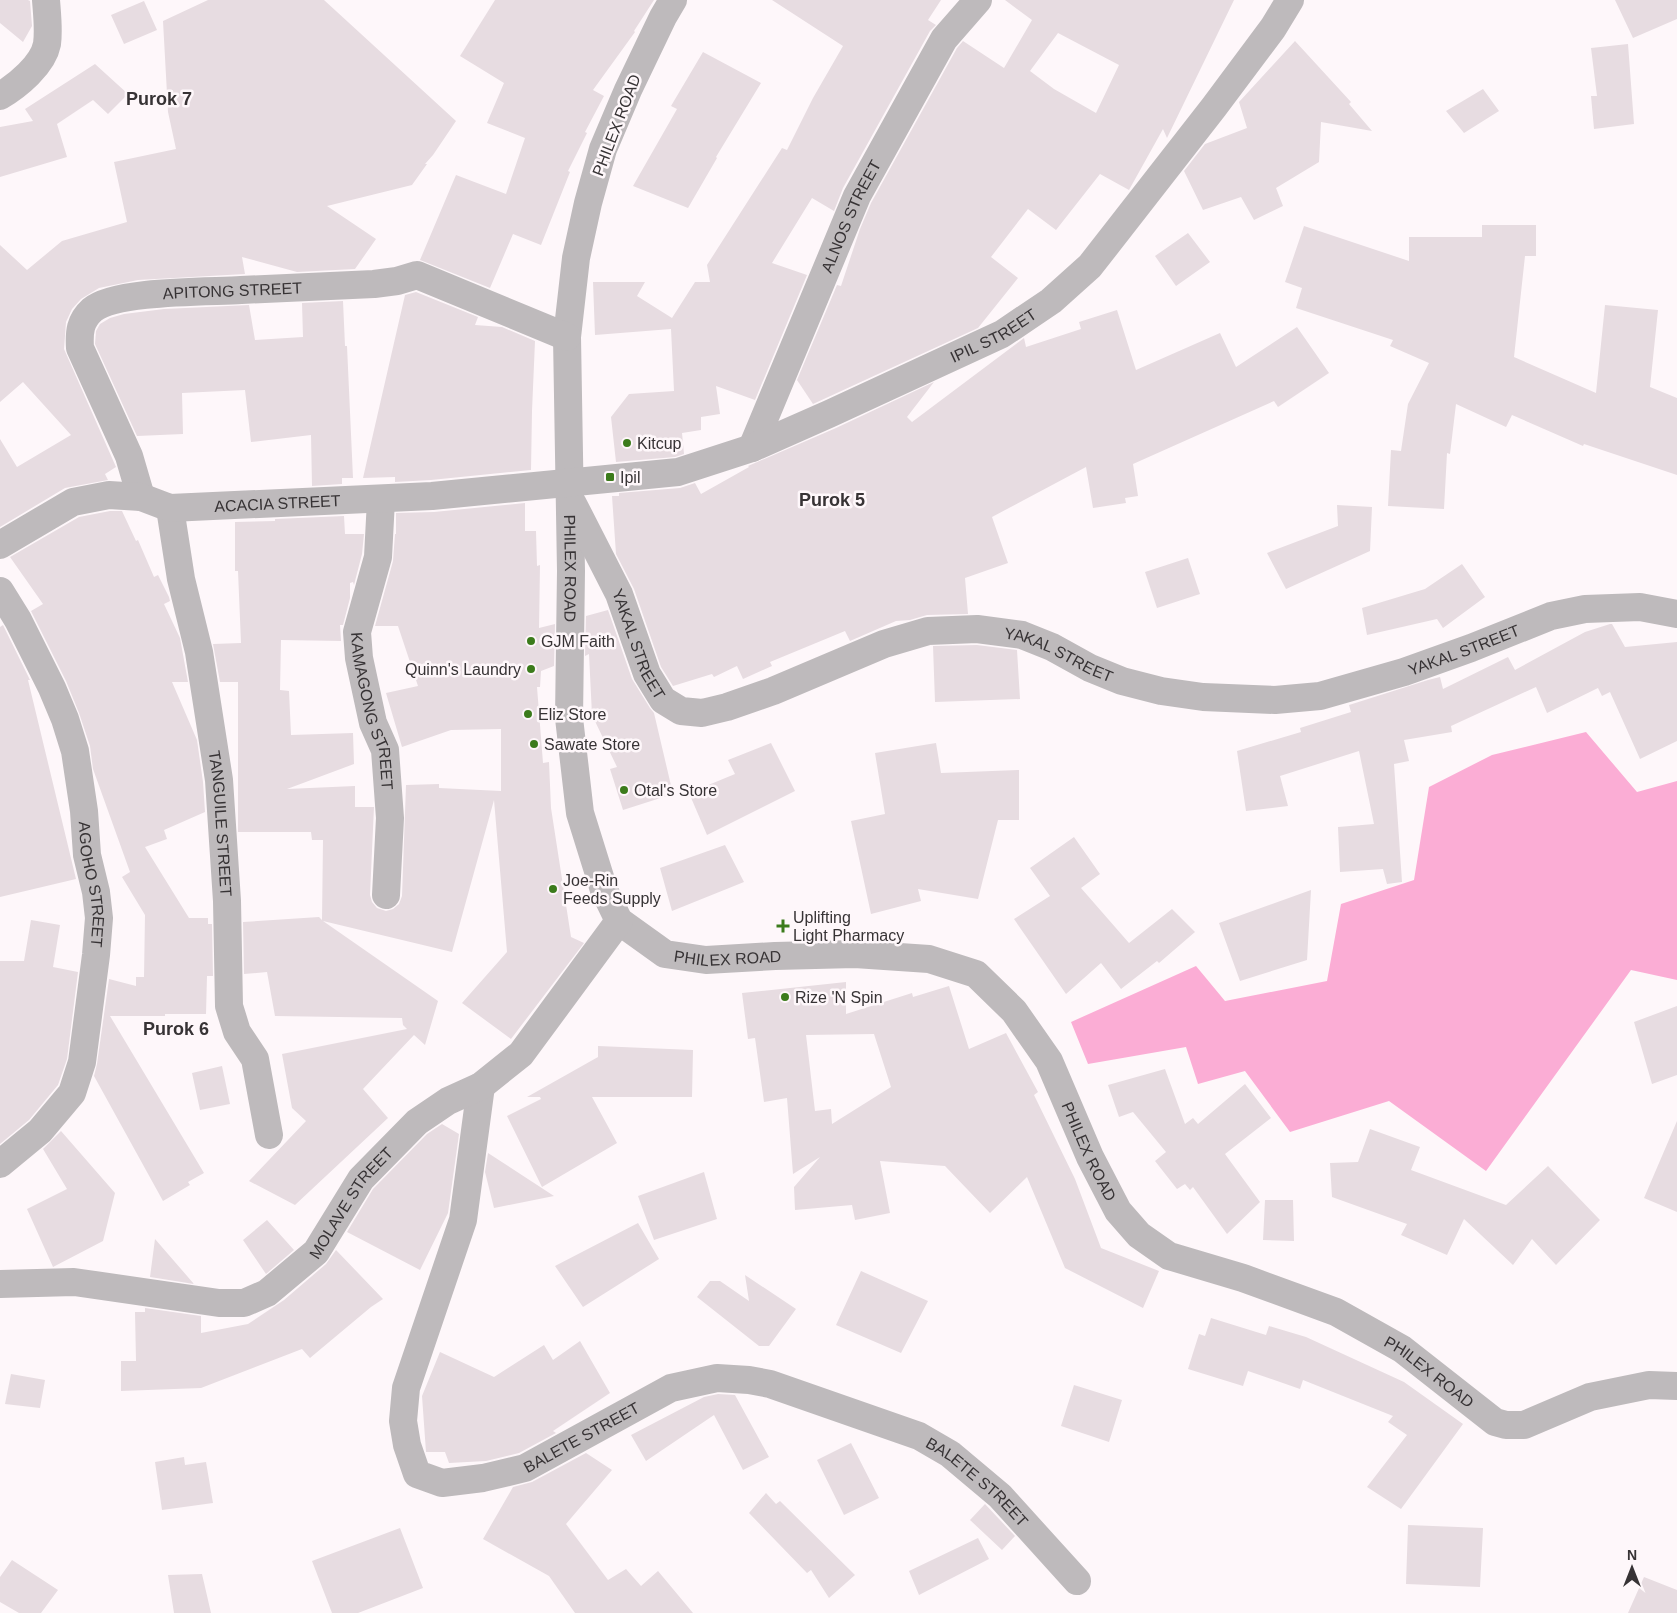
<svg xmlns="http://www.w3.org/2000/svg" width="1677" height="1613" viewBox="0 0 1677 1613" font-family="Helvetica,sans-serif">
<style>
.forest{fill:#fbadd5}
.building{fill:#e7dce1;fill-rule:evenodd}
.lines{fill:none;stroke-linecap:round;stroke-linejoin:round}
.minor{stroke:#bebabc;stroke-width:28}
.poi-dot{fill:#3b7b1b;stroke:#fef7fa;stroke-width:2}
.labels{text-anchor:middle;stroke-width:5;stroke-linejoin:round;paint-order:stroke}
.street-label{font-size:16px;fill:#373335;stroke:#fef7fa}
.poi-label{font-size:16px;fill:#373335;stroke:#fef7fa;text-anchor:start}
.neighbourhood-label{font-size:18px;font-weight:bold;fill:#373335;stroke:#fef7fa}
</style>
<rect width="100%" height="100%" fill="#fef7fa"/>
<!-- forest -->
<path class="forest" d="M1586 732 1637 792 1677 781V980L1631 970 1486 1171 1389 1101 1290 1132 1245 1071 1198 1084 1186 1047 1088 1064 1071 1022 1196 966 1225 1001 1327 981 1341 904 1414 880 1429 787 1492 755Z"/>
<!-- building -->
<path class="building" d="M0 0H28L30 1 32 26 23 42 0 23Z
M208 0H324L456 121 433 155 425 164H427L412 185 327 206 376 239 355 269 297 272 242 257 245 274 138 280 99 288 81 299 72 309 66 322 64 349 116 467 105 474 108 480 65 488 0 527V439L17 467 71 435 23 382 0 402V245L27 270 62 241 127 222 114 162 176 149 168 112 163 21Z
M495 0H654L634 31 635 32 593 90 604 96 585 132 587 133 568 171 570 172 541 245 513 234 490 288 420 260 456 175 506 194 525 138 487 123 504 83 460 56Z
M772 0H941L928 20 936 25 930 31 843 188 834 211 812 198 772 263 807 275 755 400 716 386 720 414 701 417V430L682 433 684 454 675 457 616 462 611 417 629 394 674 391 671 329 595 335 593 282H645L637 296 672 318 695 282H710L707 265 782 148 787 150 813 98 843 46Z
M1005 0H1234L1167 138 1163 129 1129 190 1100 174 1056 230 1028 209 991 257 1018 278 978 328 813 404 797 380 837 285 841 286 860 229 871 203 957 48 963 41 1004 68 1032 20ZM1058 33 1119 65 1096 113 1054 89 1030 71Z
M1615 0H1677V19L1633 38Z
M144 1 157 30 124 44 111 15Z
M1295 41 1351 102 1349 104 1372 131 1321 122 1319 162 1276 188 1283 206 1254 220 1241 197 1203 210 1184 171 1205 144 1247 128 1239 102Z
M1628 44 1634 124 1594 129 1591 96H1597L1591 48Z
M703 52 761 83 716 157 717 158 688 208 633 186 677 109 671 106Z
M95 64 128 94 108 114 93 100 57 124 67 157 0 177V127L33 121 25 109Z
M1483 89 1499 111 1464 133 1446 111Z
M1482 225H1536V256H1525L1514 357 1596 393 1605 305 1658 310 1650 387 1677 398V475L1584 444 1583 446 1512 415 1506 427 1456 404 1450 454 1447 453 1444 509 1388 506 1391 450 1401 451 1408 404 1429 363 1390 346 1393 340 1296 308 1302 288 1285 282 1304 226 1409 261V237H1482Z
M1188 233 1210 262 1176 286 1155 256Z
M416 292 478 317 475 325 502 327 535 341 532 411 531 470 431 480 395 482V477L363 478 405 295Z
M343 301 345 346H347L353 478H342V484L312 486 311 435 251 442 245 390 182 393 183 434 137 436 95 344 96 331 100 324 110 318 124 314 164 309 249 305 255 340 303 337 302 303Z
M1117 310 1136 370 1220 333 1236 367 1297 327 1329 373 1278 407 1274 401 1133 464 1138 496 1125 498 1126 503 1093 508 1086 467 992 517 1008 563 965 578 968 614 927 615 910 620 896 621 850 641 845 631 770 662 772 666 743 679 737 666 714 677 712 674 673 686 661 667 634 589 616 554 612 496H619V493L680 488 695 483 701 494 749 467 748 466 836 428 934 382 907 417 912 422 1024 338 1026 347 1081 329 1079 322Z
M525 503V531H536L537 566 540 565 539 628 555 624 554 666 541 671 540 687H537L543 763 549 762 551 808 571 937 584 943 511 1039 462 1003 507 952 494 800 452 952 323 921 438 1001 425 1045 414 1035 363 1089 388 1118 295 1205 249 1181 306 1121 292 1108 282 1054 407 1029 403 1025 402 1018 275 1016 267 972 244 974 243 922 319 917 322 920 323 840H312L311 832H238V682H220L213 644 241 643 238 571H235V522L275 521V519L344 516 345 534H364L362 554 354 585 353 582 350 583V598L343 625H340L341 641 281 640 280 690 289 691 291 735 353 733 354 764 287 789 355 786V807H374L370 895 372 902 377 908 386 911 393 909 399 904 402 896 406 785 439 784V788L501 791V729L451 730 402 747 386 693 418 686 398 626H375L393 561 395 534H396V513L434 512Z
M1337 505 1372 507 1370 551 1286 589 1267 553 1338 526Z
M110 511H122L136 541 138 540 154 577 158 575 169 597 170 601 164 604 180 638 188 682H172L197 740 203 782 205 812 164 830 167 839 145 847 189 918H208V924H212L213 976H207L206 1014H165V1016H110L204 1173 188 1182 190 1185 163 1201 94 1076 97 1064 109 979 136 986V977H144L145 915 122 877 130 872 93 769 90 746 79 713 66 681 31 611 43 604 10 557 79 517Z
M1188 558 1200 594 1157 608 1145 572Z
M1462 564 1485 597 1443 628 1437 619 1367 635 1362 608 1425 589Z
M608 610 632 679 650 708 654 713 673 794 623 810 610 769 617 767 592 715 589 654 585 656 586 616Z
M1610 624H1612L1625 647 1677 642V741L1640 759 1610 692 1602 696 1598 688 1547 713 1536 687 1451 726 1452 732 1404 740 1409 761 1394 764 1402 882 1387 884 1383 869 1340 872 1338 827 1374 824 1359 751 1280 776 1288 806 1246 811 1237 751 1301 732 1300 728 1351 712 1349 705 1428 680 1440 677 1443 689 1508 657 1515 670 1585 632Z
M3 625 30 680H28L76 879 0 897V627Z
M977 645 1017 650 1020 699 935 702 933 646Z
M771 743 795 791 707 835 689 793 735 774 728 760Z
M936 743 941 773 1019 770V820H998L978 899 918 889 921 901 871 914 851 821 885 814 875 753Z
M1074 837 1100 874 1081 888 1129 943 1172 909 1195 932 1159 963 1157 961 1121 989 1101 963 1066 994 1014 919 1050 896 1030 868Z
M725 845 744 882 672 911 660 868Z
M1311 890 1307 960 1240 981 1219 923Z
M31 920 60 925 53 967 78 972 67 1059 58 1085 29 1120 0 1144V961H24Z
M846 982V1014L912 993 913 997 949 986 969 1049 1006 1033 1038 1092 1034 1095 1075 1179 1101 1248 1159 1271 1143 1308 1065 1268 1027 1177 990 1213 945 1166 880 1161 890 1213 855 1220 852 1205 795 1210 794 1187 820 1157 793 1174 787 1098 764 1102 755 1038 748 1039 742 993ZM874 1034 891 1087 832 1124 831 1109 815 1111 806 1035Z
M1677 1006V1075L1652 1084 1634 1022Z
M598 1046 693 1050 692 1097H592L617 1143 542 1187 507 1116 541 1099 540 1097H527L598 1057Z
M222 1066 230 1104 200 1110 192 1073Z
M1165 1069 1185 1124 1193 1118 1198 1124 1245 1084 1271 1118 1225 1154 1260 1202 1227 1234 1193 1187 1190 1190 1185 1184 1177 1189 1155 1161 1166 1152 1133 1112 1119 1117 1108 1085Z
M1677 1121V1212L1644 1198Z
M442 1124 459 1134 448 1213 420 1270 347 1232 373 1189 427 1134Z
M1370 1129 1420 1147 1411 1170 1506 1205 1548 1166 1600 1220 1556 1265 1532 1239 1513 1265 1464 1219 1447 1255 1401 1235 1407 1224 1332 1197 1330 1163 1358 1162Z
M61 1131 115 1193 103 1241 53 1267 27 1209 67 1189 43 1149Z
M488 1153 554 1196 494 1208 485 1172Z
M704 1172 717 1219 654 1240 638 1196Z
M1265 1200H1293L1294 1241 1263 1240Z
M267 1220 294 1250 266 1274 243 1240Z
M638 1223 659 1259 583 1307 555 1266Z
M155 1239 194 1284 150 1277Z
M336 1250 383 1299 371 1307 310 1358 302 1349 201 1388 121 1391V1361H136L135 1312H145V1308L201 1316V1333L248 1324 284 1300 326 1264Z
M861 1271 928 1301 901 1353 836 1325Z
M745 1275 796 1309 769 1346H759L697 1297 710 1281H720L749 1301Z
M1211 1318 1266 1335 1269 1326 1306 1337 1404 1382 1463 1424 1401 1509 1367 1487 1407 1435 1388 1422 1393 1416 1303 1380 1300 1389 1248 1371 1243 1386 1188 1369 1199 1334 1205 1336Z
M580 1341 610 1393 553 1431 556 1433 519 1453 486 1461 449 1463 445 1452H426L422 1396 440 1352 494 1377 544 1345 553 1360Z
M11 1374 45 1380 40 1408 5 1404Z
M1074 1385 1122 1400 1109 1442 1061 1426Z
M718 1394 735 1395 769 1457 743 1470 714 1415 646 1461 631 1435 704 1397Z
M851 1443 879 1498 844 1515 817 1460Z
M586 1453 612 1470 566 1524 608 1580 626 1569 641 1586 658 1571 693 1613H575L549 1576 483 1539 513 1487 532 1482Z
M184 1457 185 1465 206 1462 213 1503 162 1510 155 1462Z
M766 1493 776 1504 780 1501 855 1575 829 1598 811 1570 807 1573 749 1513Z
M985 1504 1015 1536 1002 1550 970 1520Z
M1408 1525 1483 1528 1480 1587 1406 1584Z
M400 1528 423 1588 358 1613H332L312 1561Z
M978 1538 989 1559 919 1595 909 1571Z
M12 1560 58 1590 41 1613H19L0 1602V1577Z
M202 1574 211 1613H174L168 1575Z
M1644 1577 1677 1590V1613H1628Z"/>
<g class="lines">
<!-- minor -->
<g class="minor">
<path id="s1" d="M673 0 663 17 628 90 603 149 588 203 576 258 567 337 571 571 569 718 580 813 604 890 619 921 665 954 706 960 775 956 855 954 929 959 976 974 1014 1011 1049 1061 1090 1157 1118 1211 1139 1235 1169 1256 1243 1278 1336 1312 1402 1349 1495 1422 1506 1425H1524L1590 1397 1649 1385 1677 1386"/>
<path d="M0 96C17 86 43 65 47 44 49 30 47 14 46 0"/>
<path id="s2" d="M752 448 857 196 944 39 978 0"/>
<path id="s3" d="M141 497 129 456 80 348C79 332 80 321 92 310 115 290 209 292 241 290 285 288 329 286 374 284L397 281 417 275 567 337"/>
<path id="s4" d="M381 500 378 557 357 632 359 658 373 723 385 750 390 818 386 895"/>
<path id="s5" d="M573 504 619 594 647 674 663 700 681 711 702 713 727 707 773 691 884 644 928 631 977 629 1022 635 1052 647 1090 668 1122 681 1161 691 1203 697 1275 700 1320 696 1404 672 1471 648 1551 616 1585 609 1640 607 1677 614"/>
<path id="s6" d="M170 508 181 579 199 652 219 780 227 901 229 1006 237 1032 255 1059 269 1135"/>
<path id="s7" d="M0 545 73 502 109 495 141 497 170 508 432 496 678 472 752 448 829 414 1002 334 1051 301 1090 266 1214 107 1273 28 1290 0"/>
<path id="s8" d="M0 591 18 620 52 688 65 719 75 751 84 811 87 855 96 892 99 918 96 955 82 1062 72 1093 40 1131 0 1164"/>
<path id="s9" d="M481 1086 463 1220 406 1388 403 1421 407 1445 417 1474 442 1483 483 1478 525 1468 671 1388 717 1378 749 1380 770 1384 919 1436 950 1454 1000 1496 1077 1581"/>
<path id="s10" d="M0 1284 74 1282 219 1303H244L267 1293 316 1252 361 1179 417 1122 448 1101 481 1086 521 1054 619 921"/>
</g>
</g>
<!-- markers -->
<g class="poi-dot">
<circle cx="627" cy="443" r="5"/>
<rect x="605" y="472" width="10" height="10" rx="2.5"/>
<circle cx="531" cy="641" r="5"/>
<circle cx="531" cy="669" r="5"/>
<circle cx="528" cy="714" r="5"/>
<circle cx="534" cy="744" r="5"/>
<circle cx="624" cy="790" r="5"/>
<circle cx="553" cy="889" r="5"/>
<path d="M780.5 918.5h5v5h5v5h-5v5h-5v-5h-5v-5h5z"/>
<circle cx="785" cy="997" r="5"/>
</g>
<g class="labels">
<!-- street labels -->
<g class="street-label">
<text transform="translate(616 125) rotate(-69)" y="6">PHILEX ROAD</text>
<text dy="6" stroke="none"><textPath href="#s2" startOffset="252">ALNOS STREET</textPath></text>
<text dy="6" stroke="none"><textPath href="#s3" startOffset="346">APITONG STREET</textPath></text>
<text dy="6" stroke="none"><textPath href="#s7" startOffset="1038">IPIL STREET</textPath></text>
<text dy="6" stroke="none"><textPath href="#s7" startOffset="292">ACACIA STREET</textPath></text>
<text dy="6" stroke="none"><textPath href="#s1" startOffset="588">PHILEX ROAD</textPath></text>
<text dy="6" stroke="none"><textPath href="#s5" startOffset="155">YAKAL STREET</textPath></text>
<text dy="6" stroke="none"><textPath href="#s5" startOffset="1055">YAKAL STREET</textPath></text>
<text dy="6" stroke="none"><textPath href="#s5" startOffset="635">YAKAL STREET</textPath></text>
<text dy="6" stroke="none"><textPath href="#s4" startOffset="216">KAMAGONG STREET</textPath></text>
<text dy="6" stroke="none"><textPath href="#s6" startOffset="320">TANGUILE STREET</textPath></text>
<text dy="6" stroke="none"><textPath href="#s8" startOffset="312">AGOHO STREET</textPath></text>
<text dy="6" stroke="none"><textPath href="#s1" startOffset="1068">PHILEX ROAD</textPath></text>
<text dy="6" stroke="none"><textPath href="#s1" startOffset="1532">PHILEX ROAD</textPath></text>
<text dy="6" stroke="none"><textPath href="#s10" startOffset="395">MOLAVE STREET</textPath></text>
<text dy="6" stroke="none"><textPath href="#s1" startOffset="1954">PHILEX ROAD</textPath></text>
<text dy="6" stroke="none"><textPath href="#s9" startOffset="576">BALETE STREET</textPath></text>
<text dy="6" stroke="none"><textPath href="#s9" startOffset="1011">BALETE STREET</textPath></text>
</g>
<!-- poi labels -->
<g class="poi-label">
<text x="637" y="449">Kitcup</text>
<text x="620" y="483">Ipil</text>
<text x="541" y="647">GJM Faith</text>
<text x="521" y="675" text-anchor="end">Quinn's Laundry</text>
<text x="538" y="720">Eliz Store</text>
<text x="544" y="750">Sawate Store</text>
<text x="634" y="796">Otal's Store</text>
<text x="563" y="886">Joe-Rin<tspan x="563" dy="18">Feeds Supply</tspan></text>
<text x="793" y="923">Uplifting<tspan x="793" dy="18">Light Pharmacy</tspan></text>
<text x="795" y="1003">Rize 'N Spin</text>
</g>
<!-- neighbourhood labels -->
<g class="neighbourhood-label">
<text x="159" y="105">Purok 7</text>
<text x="832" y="506">Purok 5</text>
<text x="176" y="1035">Purok 6</text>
</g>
</g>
<!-- north arrow -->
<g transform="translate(1632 1568)" stroke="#fef7fa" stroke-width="4" paint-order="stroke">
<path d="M0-4L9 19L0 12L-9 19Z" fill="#373335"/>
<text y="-8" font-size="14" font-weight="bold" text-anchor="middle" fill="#373335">N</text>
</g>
</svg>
